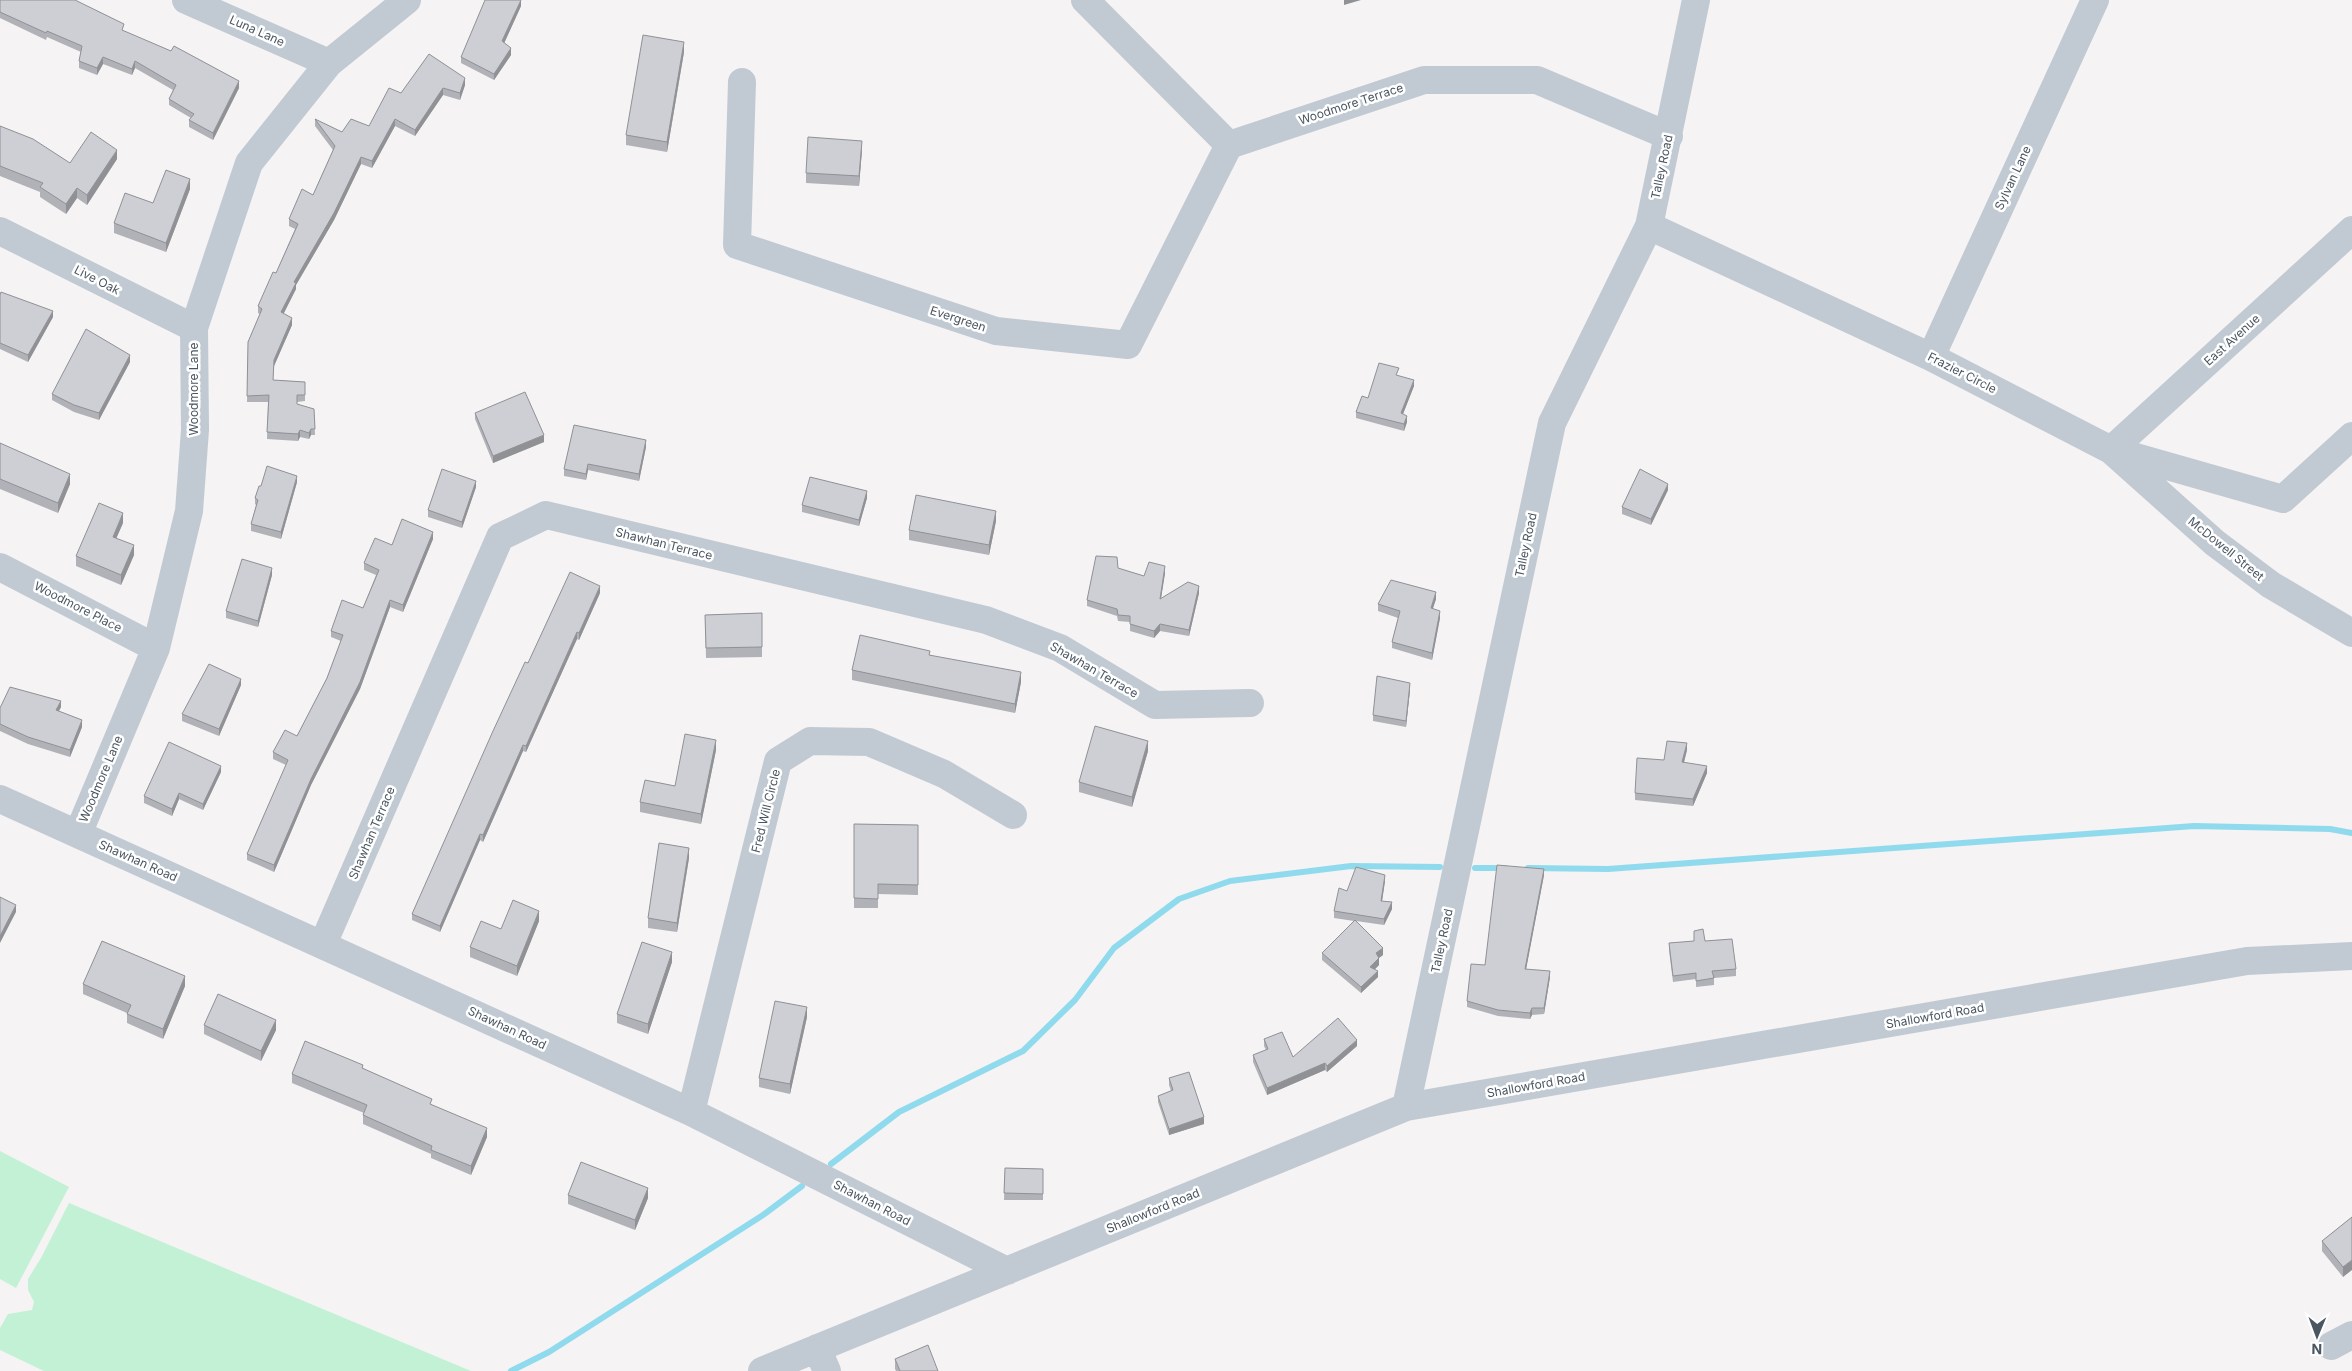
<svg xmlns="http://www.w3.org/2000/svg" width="2352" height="1371" viewBox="0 0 2352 1371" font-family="Inter,sans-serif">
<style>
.green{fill:#c3f1d5}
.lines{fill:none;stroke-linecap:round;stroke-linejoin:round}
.stream{stroke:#90daee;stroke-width:6}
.minor{stroke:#c1cad2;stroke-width:28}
.wall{fill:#b0b2b7}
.shaded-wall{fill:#909195}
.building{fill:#cdcfd5;stroke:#909195}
.labels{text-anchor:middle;stroke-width:5;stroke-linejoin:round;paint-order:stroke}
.street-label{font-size:12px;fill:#4a5661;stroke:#fff}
</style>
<rect width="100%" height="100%" fill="#f5f3f3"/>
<!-- green -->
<path class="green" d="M0 1151 69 1187 16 1288 0 1279Z
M69 1203 471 1371H44L0 1350V1328L8 1314 32 1310 34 1302 28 1290V1279L41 1258Z"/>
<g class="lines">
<!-- stream -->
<path class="stream" d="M1475 868H1505
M1528 868 1608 869 2194 826 2330 829 2352 833
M831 1164 899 1112 1023 1051 1075 1000 1114 948 1179 899 1230 881 1351 866 1440 867
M511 1371 549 1352 763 1215 802 1186"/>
<!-- minor -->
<path class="minor" d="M186 0 329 63
M1085 0 1229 145 1424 80H1537L1669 136
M742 82 737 245 996 331 1128 345 1229 145
M1649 226 1931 357 2111 450 2283 499 2352 436
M2352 230 2111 450 2215 543 2271 585 2352 633
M0 231 194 328
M1931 357 2095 0
M0 567 156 648
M0 799 691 1112 1007 1271
M78 834 156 648 189 511 195 430 194 328 249 163 329 63 407 0
M323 944 500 537 546 515 986 620 1060 648 1155 705 1250 703
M1406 1107 1552 423 1649 226 1696 0
M691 1112 778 761 810 741 869 742 944 774 1013 815
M2331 1346 2352 1335
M817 1348 827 1371
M762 1371 1406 1107 2247 961 2352 956"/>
</g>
<!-- wall -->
<path class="wall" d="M0 0 124 31 239 88 213 140 189 127V120L191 118 169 105V99L173 90 135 68 132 75 103 64 97 75 79 68V61L81 52 47 37 46 40 0 18Z
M521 6 504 43 511 55 494 80 461 63V57Z
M684 52 667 152 626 145V135Z
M465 85 460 100 443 95 415 136 395 126 372 168 361 164 334 220 296 285V289L283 314 292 325 274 366 273 380 305 382V401L297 402V405L314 409 315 435H311L309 439 300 437 298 441 267 439 268 402H247L248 342 260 314 258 313V306L276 273 295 229 289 226V219L313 195 333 150 315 126V119L342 132 369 126 401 93Z
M0 126 70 163 117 159 87 205 77 198 66 214 40 197V192L0 176Z
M862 150 859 186 806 183V173Z
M190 189 166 252 114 233V223L153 203Z
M0 295 53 317 28 362 0 349Z
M130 362 99 420 74 412 52 400V394Z
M1399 375V376L1414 386 1403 414 1407 422 1404 431 1356 418V412L1368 398Z
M475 413 544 442 493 463 475 419Z
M0 443 70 484 58 513 0 489Z
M646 447 639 481 588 470 586 480 564 476V469Z
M297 482 281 539 251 531V524L256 505 255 504V498L261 486Z
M476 487 462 528 428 517V510Z
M1668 490 1651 525 1622 514V507Z
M867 498 859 526 802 512V505Z
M996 521 989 555 909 540V530Z
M123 523 116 538 134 555 121 585 76 566V556Z
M433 539 403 612 390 607 360 689 311 785 274 872 247 860V854L286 765 273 759V752L297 736 327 678 341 641 331 637V631L363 608 376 575 364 570V563L392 545Z
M1118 568 1144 576 1165 573 1161 598 1199 593 1189 636 1160 631 1154 638 1130 631V622L1118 621 1117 616 1087 606V600Z
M272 575 258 627 226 618V611Z
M600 593 579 640 577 639 526 752 523 751 483 842 480 840 440 932 412 920V914L528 663Z
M1436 599 1433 608 1440 618 1432 660 1392 648V642L1398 618 1378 611V604Z
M762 613V657L706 658 705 615Z
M930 655 1021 682 1015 713 852 680V670Z
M241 685 219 736 182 721V714Z
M1410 690 1406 727 1373 721V715Z
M61 707 59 711 82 727 70 757 28 744 0 731V708Z
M716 750 701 824 640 812V802L675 786Z
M1687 750 1684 763 1707 773 1693 806 1635 800V793L1664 760Z
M1148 751 1132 807 1079 792V782Z
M221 772 203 810 179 799 172 816 144 803V796Z
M854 824 918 825V895L878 894V908H854Z
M689 858 677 932 648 928V918Z
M1544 875 1526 969 1550 977 1544 1014 1532 1015 1530 1019 1498 1016 1467 1007V1001L1485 965Z
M1385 881 1382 901 1392 909 1384 925 1356 921 1383 955 1379 958V965L1375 969 1378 977 1361 993 1322 960V953L1354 921 1334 918V911L1347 891Z
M539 921 517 976 470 957V947L501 929Z
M1705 941 1736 969V976L1714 978V985L1696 987V979L1673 982 1669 950V943Z
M672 962 648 1034 617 1023V1014Z
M83 984 185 986 163 1039 127 1023V1013L83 994Z
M807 1017 790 1094 759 1087V1078Z
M204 1025 276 1030 261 1061 204 1034Z
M1264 1039 1293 1057 1357 1046 1327 1072 1325 1070 1267 1095 1253 1062V1055L1266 1050 1264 1046Z
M363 1068 432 1105 487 1137 471 1175 431 1158V1154L363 1124V1115L364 1113 292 1083V1074Z
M1169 1078 1204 1124 1169 1135 1158 1102V1096L1171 1091 1169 1085Z
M1005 1168 1043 1169V1200H1004Z
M568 1195 648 1198 635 1230 568 1204Z
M2352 1217 2343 1277 2322 1251V1241Z
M895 1359 938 1371H896L895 1369Z"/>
<!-- shaded-wall -->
<path class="shaded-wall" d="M521 0V6L502 48V41Z
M1344 0H1361L1344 5Z
M684 42V52L667 152V142Z
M511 48V55L494 80V74Z
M103 57V64L97 75V68Z
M135 61V68L132 75V69Z
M465 78V85L460 100V93Z
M239 81V88L213 140V133Z
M443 88V95L415 136V130Z
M395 119V126L372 168V161Z
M862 141V150L859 186V176Z
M117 150V159L87 205V195Z
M361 157V164L334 220 296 285V289L281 319V312L294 282Z
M190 179V189L166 252V243Z
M77 188V198L66 214V204Z
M53 311V317L28 362V355Z
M292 318V325L274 366V360Z
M130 355V362L99 420V413Z
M1414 380V386L1401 419V413Z
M1407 416V422L1404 431V424Z
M311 429V435L309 439V433Z
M300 430V437L298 441V434Z
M544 435V442L493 463V456Z
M646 440V447L639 481V474Z
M588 464V470L586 480V474Z
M70 474V484L58 513V503Z
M297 476V482L281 539V532Z
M476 481V487L462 528V522Z
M1668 484V490L1651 525V519Z
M867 491V498L859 526V520Z
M996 511V521L989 555V545Z
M123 513V523L113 546V537Z
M433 532V539L403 612V605Z
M134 545V555L121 585V575Z
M1165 566V573L1160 605V599Z
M272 568V575L258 627V621Z
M600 586V593L579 640V633Z
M1199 586V593L1189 636V630Z
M1436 592V599L1431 614V608Z
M390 600V607L360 689 311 785 274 872V865L311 779Z
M1440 611V618L1432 660V653Z
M1160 624V631L1154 638V631Z
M577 632V639L526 752V746Z
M1021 672V682L1015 713V704Z
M241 679V685L219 736V729Z
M1410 683V690L1406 727V721Z
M61 701V707L56 716V710Z
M82 720V727L70 757V750Z
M716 740V750L701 824V814Z
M1148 741V751L1132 807V797Z
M1687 743V750L1682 769V762Z
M523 745V751L483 842V835Z
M221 766V772L203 810V804Z
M1707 766V773L1693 806V799Z
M179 793V799L172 816V809Z
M480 834V840L440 932V926Z
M689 848V858L677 932V923Z
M1544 869V875L1525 975V969Z
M1385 875V881L1381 908V901Z
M1392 902V909L1384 925V919Z
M16 905V912L0 943V936Z
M539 911V921L517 976V966Z
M1383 948V955L1376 960V953Z
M672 952V962L648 1034V1024Z
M1379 958V965L1370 974V967Z
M1378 971V977L1361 993V987Z
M1550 971V977L1544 1014V1008Z
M185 976V986L163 1039V1029Z
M807 1007V1017L790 1094V1084Z
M1532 1008V1015L1530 1019V1013Z
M276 1020V1030L261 1061V1051Z
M1357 1040V1046L1327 1072V1066Z
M1325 1063V1070L1267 1095V1088Z
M1204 1117V1124L1169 1135V1129Z
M487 1128V1137L471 1175V1166Z
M648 1188V1198L635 1230V1220Z
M2352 1260V1270L2343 1277V1267Z"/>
<!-- building -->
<path class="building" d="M0 0H75L124 24 122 30 171 51 174 46 239 81 213 133 189 120 194 114 169 99 176 85 135 61 132 69 103 57 97 68 79 61 82 46 47 31 46 33 0 12Z
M485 0H521L502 41 511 48 494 74 461 57Z
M643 35 684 42 667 142 626 135Z
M429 54 465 78 460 93 443 88 415 130 395 119 372 161 361 157 334 213 294 282 296 283 281 312 292 318 274 360 273 380 305 382V395H297V404L314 409 315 429H311L309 433 300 430 298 434 267 432 269 395 247 396 248 342 262 309 258 306 273 272 276 273 298 224 289 219 302 189 313 195 335 146 315 119 342 132 351 119 369 126 389 88 401 93Z
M0 126 33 139 70 163 91 132 117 150 87 195 77 188 66 204 40 187 43 183 0 166Z
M808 137 862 141 859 176 806 173Z
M166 170 190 179 166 243 114 223 125 193 153 203Z
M1 292 53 311 28 355 0 343V295Z
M86 329 130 355 99 413 74 405 52 394Z
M1379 363 1399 368 1396 375 1414 380 1401 413 1407 416 1404 424 1356 412 1362 396 1368 398Z
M525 392 544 435 493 456 475 413Z
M574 425 646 440 639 474 588 464 586 474 564 469Z
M0 443 70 474 58 503 0 479Z
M267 466 297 476 281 532 251 524 258 500 255 498 259 486H261Z
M442 469 476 481 462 522 428 510Z
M1640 469 1668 484 1651 519 1622 507Z
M810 477 867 491 859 520 802 505Z
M916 495 996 511 989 545 909 530Z
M99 503 123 513 113 537 134 545 121 575 76 556Z
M402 519 433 532 403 605 390 600 360 682 311 779 274 865 247 854 288 760 273 752 285 730 297 736 327 678 343 635 331 631 342 600 363 608 379 570 364 563 375 538 392 545Z
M1096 556 1117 557 1118 568 1144 576 1149 562 1165 566 1160 599 1188 582 1199 586 1189 630 1160 624 1154 631 1130 624V616L1118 615 1117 609 1087 600Z
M242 559 272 568 258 621 226 611Z
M570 572 600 586 579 633 577 632 526 746 523 745 483 835 480 834 440 926 412 914 493 731 525 662 528 663Z
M1391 580 1436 592 1431 608 1440 611 1432 653 1392 642 1400 611 1378 604Z
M762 613V647L706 648 705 615Z
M860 635 930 651 929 655 1021 672 1015 704 852 670Z
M209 664 241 679 219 729 182 714Z
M1377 676 1410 683 1406 721 1373 715Z
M10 687 61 701 56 710 82 720 70 750 28 737 0 724V708Z
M1095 726 1148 741 1132 797 1079 782Z
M685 734 716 740 701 814 640 802 645 780 675 786Z
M1667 741 1687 743 1682 762 1707 766 1693 799 1635 793 1637 758 1664 760Z
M169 742 221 766 203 804 179 793 172 809 144 796Z
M854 824 918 825V885L878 884V899L854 898Z
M659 843 689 848 677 923 648 918Z
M1497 865 1544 869 1525 969 1550 971 1544 1008H1532L1530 1013 1498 1010 1467 1001 1471 964 1485 965Z
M1356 867 1385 875 1381 901 1392 902 1384 919 1334 911 1339 888 1347 891Z
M0 897 16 905 0 936Z
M513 900 539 911 517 966 470 947 481 921 501 929Z
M1355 920 1383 948 1376 953 1379 958 1370 967 1378 971 1361 987 1322 953Z
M1703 929 1705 941 1732 939 1736 969 1712 971 1714 978 1696 981V973L1673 976 1669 943 1694 941V931Z
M102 941 185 976 163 1029 127 1014 131 1005 83 984Z
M642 942 672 952 648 1024 617 1014Z
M218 994 276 1020 261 1051 204 1025Z
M775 1001 807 1007 790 1084 759 1078Z
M1338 1018 1357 1040 1327 1066 1325 1063 1267 1088 1253 1055 1268 1049 1264 1039 1282 1032 1293 1057Z
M305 1041 363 1065 362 1068 432 1099 430 1104 487 1128 471 1166 431 1150 432 1146 363 1115 367 1105 292 1074Z
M1189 1072 1204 1117 1169 1129 1158 1096 1173 1090 1169 1078Z
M581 1162 648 1188 635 1220 568 1195Z
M1005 1168 1043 1169V1194L1004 1193Z
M2352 1217V1260L2343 1267 2322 1241Z
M928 1345 938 1371H900L895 1359Z"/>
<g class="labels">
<!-- street labels -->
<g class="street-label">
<text transform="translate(257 31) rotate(24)" y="4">Luna Lane</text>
<text transform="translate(1351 104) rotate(-18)" y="4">Woodmore Terrace</text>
<text transform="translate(1662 167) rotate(-78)" y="4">Talley Road</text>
<text transform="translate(2013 178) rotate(-65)" y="4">Sylvan Lane</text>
<text transform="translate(97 280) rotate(27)" y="4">Live Oak</text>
<text transform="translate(958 319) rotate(18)" y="4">Evergreen</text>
<text transform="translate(2232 340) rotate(-42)" y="4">East Avenue</text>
<text transform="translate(1962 373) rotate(27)" y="4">Frazier Circle</text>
<text transform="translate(194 389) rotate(-90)" y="4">Woodmore Lane</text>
<text transform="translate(664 544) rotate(14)" y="4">Shawhan Terrace</text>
<text transform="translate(1526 545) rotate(-78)" y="4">Talley Road</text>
<text transform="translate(2226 549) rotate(39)" y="4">McDowell Street</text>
<text transform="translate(78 607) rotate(27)" y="4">Woodmore Place</text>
<text transform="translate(1094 670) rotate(30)" y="4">Shawhan Terrace</text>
<text transform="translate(101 779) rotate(-67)" y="4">Woodmore Lane</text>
<text transform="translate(766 811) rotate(-76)" y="4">Fred Will Circle</text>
<text transform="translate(372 833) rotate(-67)" y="4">Shawhan Terrace</text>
<text transform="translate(138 861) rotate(24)" y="4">Shawhan Road</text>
<text transform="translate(1442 941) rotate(-78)" y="4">Talley Road</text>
<text transform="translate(1935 1016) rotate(-10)" y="4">Shallowford Road</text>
<text transform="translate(507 1028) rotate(25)" y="4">Shawhan Road</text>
<text transform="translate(1536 1085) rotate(-10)" y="4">Shallowford Road</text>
<text transform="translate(872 1203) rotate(27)" y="4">Shawhan Road</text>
<text transform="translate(1153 1211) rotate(-22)" y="4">Shallowford Road</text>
</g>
</g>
<!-- north arrow -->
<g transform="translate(2317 1336) rotate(181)" stroke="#ffffff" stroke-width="4" paint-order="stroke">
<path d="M0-4L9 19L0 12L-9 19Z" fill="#4a5661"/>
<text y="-8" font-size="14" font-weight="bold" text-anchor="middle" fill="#4a5661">N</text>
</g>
</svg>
